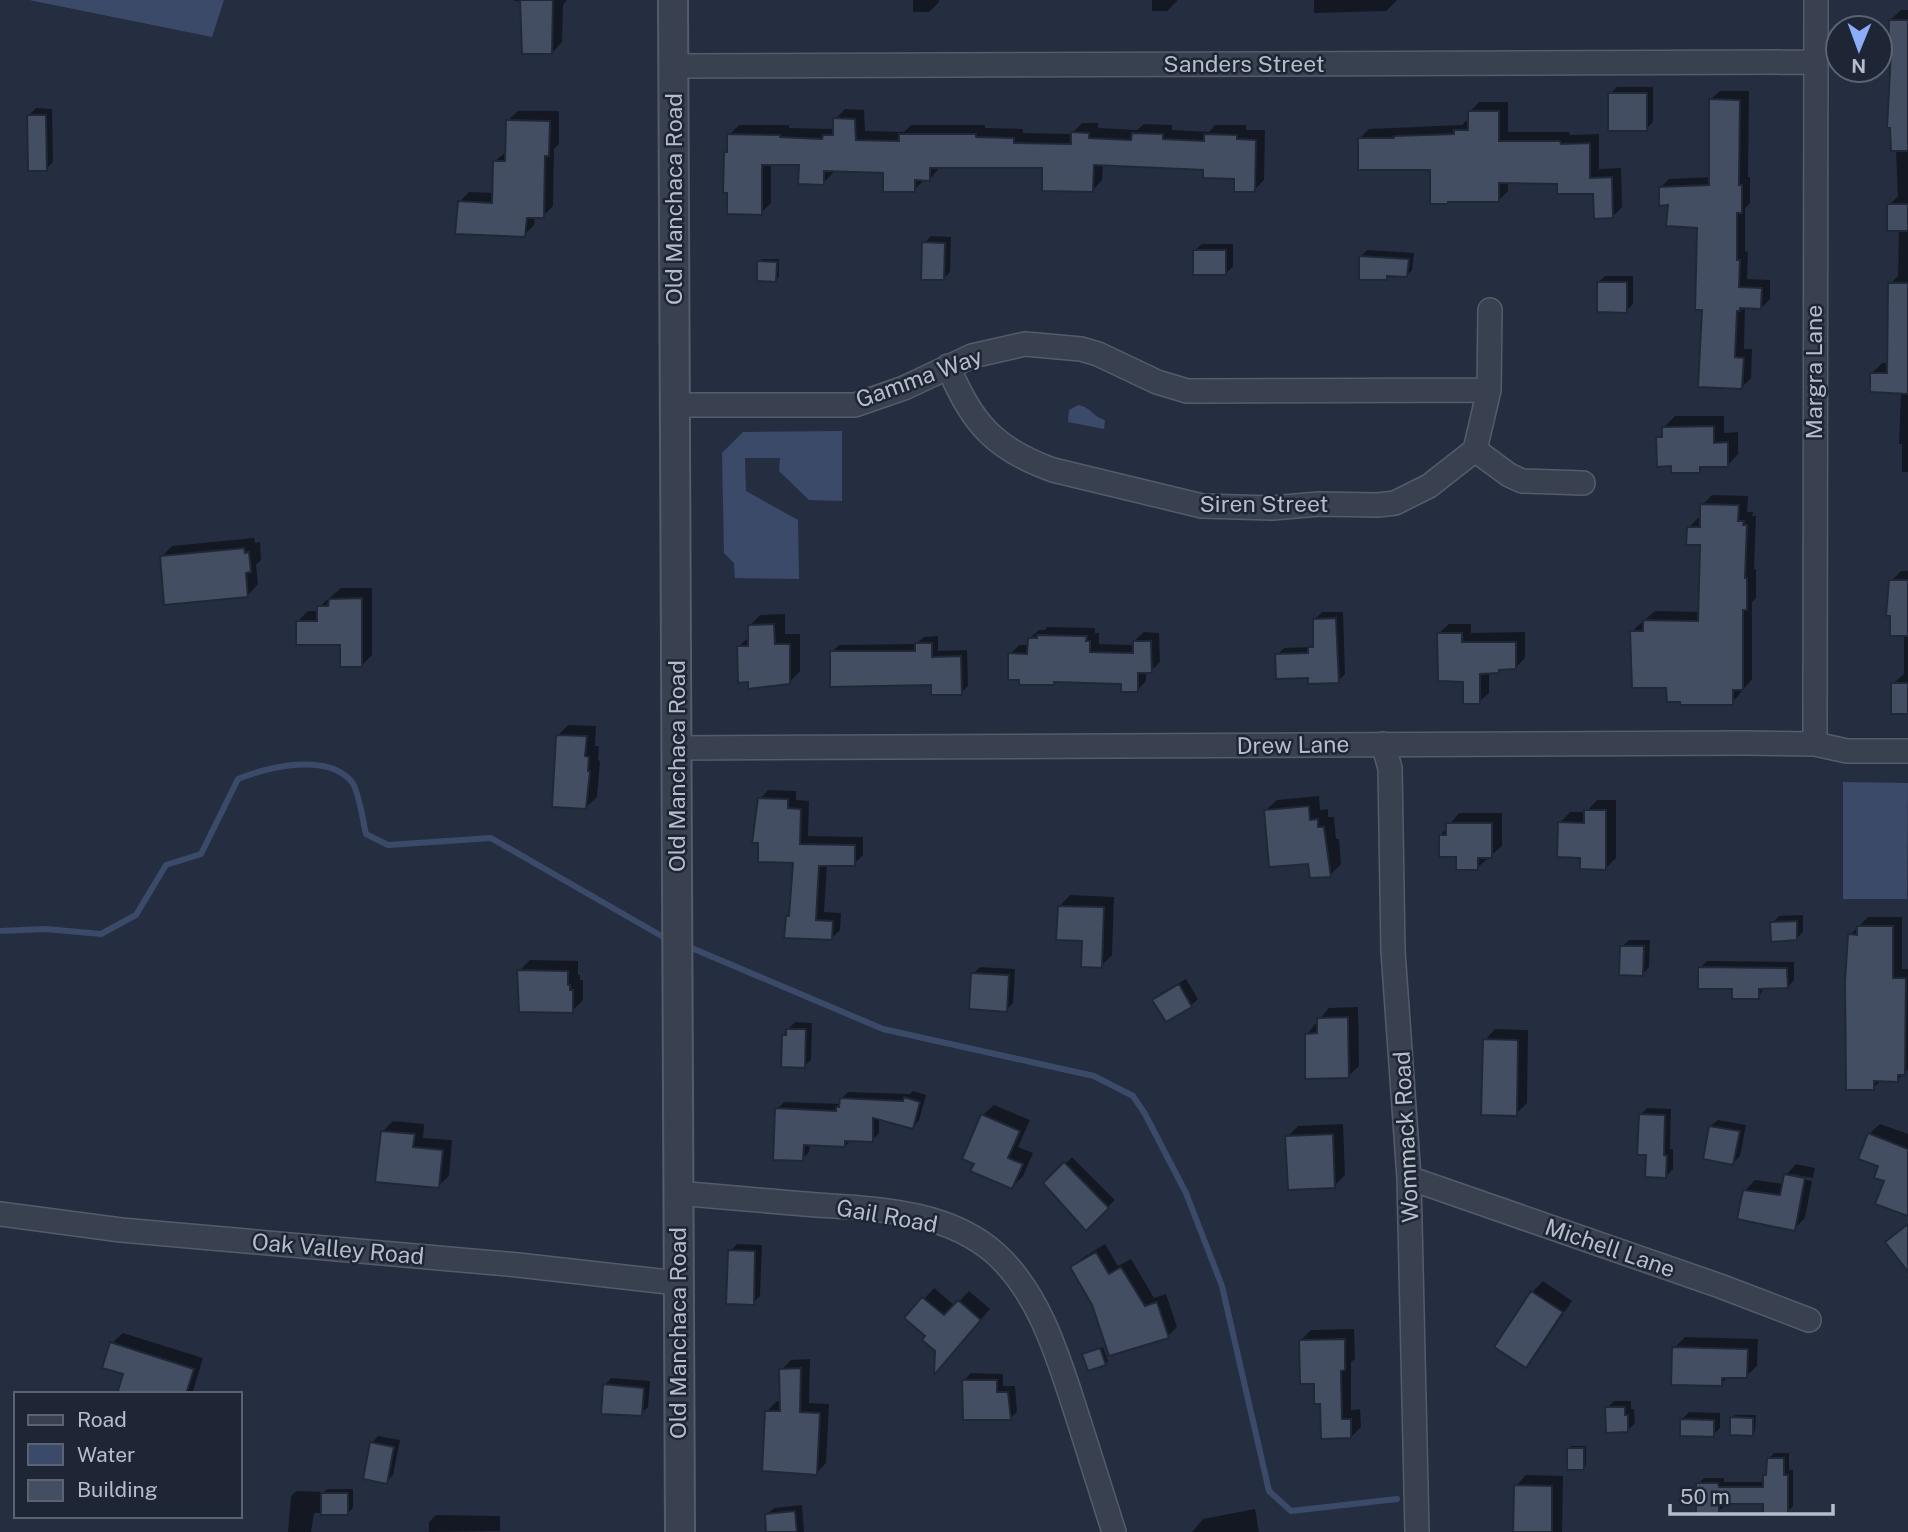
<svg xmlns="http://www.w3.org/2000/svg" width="1908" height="1532" viewBox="0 0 1908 1532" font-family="'Public Sans',sans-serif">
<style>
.water{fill:#3b4a69}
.shadow{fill:#0007}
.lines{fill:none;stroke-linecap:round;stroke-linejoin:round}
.stream{stroke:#3b4a69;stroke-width:6}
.building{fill:#444e62;stroke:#202837;stroke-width:2}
.minor-casing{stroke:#545c6a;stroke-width:26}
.tertiary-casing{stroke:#545c6a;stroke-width:32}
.minor{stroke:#394150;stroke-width:23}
.tertiary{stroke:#394150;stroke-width:28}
.labels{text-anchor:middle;stroke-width:5;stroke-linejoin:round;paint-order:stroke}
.street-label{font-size:23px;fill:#b6bcca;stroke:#1e2635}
</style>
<rect width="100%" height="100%" fill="#252e40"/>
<!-- water -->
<path class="water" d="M29 0H224L212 37Z
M1078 405C1091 407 1093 417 1105 420L1104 429 1068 422 1069 410Z
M842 431V501L809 500 779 471 780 458H745L746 491 798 520 799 579 735 578 734 563 724 553 722 453 743 432Z
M1843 782 1908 783 1907 899H1843Z"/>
<!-- shadow -->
<path class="shadow" d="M512 0H567L563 5 562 42 552 53 521 2Z
M913 0H939V2L929 12H913Z
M1152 0H1177V1L1167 11H1152Z
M1314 0H1397L1386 11 1314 13Z
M1901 10H1908V508V472H1902V444H1899L1901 393 1872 373 1882 363H1889L1890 284 1898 276 1899 229 1889 205 1898 196 1890 20Z
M1617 87H1653V122L1646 129 1610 94Z
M1720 91H1749L1748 177H1750V203L1745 208V251L1748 252 1747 279 1770 280V299L1761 308 1745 307 1744 349H1752L1751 378 1742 387 1704 308 1699 226 1669 204 1660 188 1669 179 1710 177V100Z
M1479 102H1508V132H1569L1570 135 1599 134V169L1621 168 1622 207 1612 217 1595 192 1559 182H1508V191L1498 201 1450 200 1448 203 1432 168 1359 139 1369 129 1462 125 1466 121H1470V112Z
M36 108 52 109 53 162 46 169 29 115Z
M845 109 864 110 865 131 904 132 911 125H985V128L1023 129V133L1071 134 1082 123H1098V128L1137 130 1144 124 1172 125V130L1209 132 1215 125H1246V130H1265L1264 180 1254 190 1236 177 1205 169 1103 163 1102 180 1093 190 1044 167H940L930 179 924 180 914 190 885 171 833 170V173L823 183 801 163 771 164V203L761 213 725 153 729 150V135L739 125H789V128L831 129 835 126V119Z
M518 111H559V144L554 149 553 206 543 216H535L534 225 524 235 459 202 469 192 494 193 495 161 507 151V121Z
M931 236 951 237 950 272 943 279 924 243Z
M1202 244H1233V267L1226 273 1195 250Z
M1367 250 1414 253 1412 270 1407 275 1390 274 1386 278 1361 256Z
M762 259H779V277L776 280 759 262Z
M1605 276H1633V304L1626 311 1598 283Z
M1675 416H1724V433L1738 432V454L1728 465H1705L1699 471 1673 465 1658 438 1664 432V427Z
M1712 495 1748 496 1747 512H1753L1752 516H1756L1754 569H1756V598L1752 602V679L1732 703 1668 686 1632 631 1655 611 1700 612 1702 543 1689 527 1698 518H1702V505Z
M254 538 255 543 260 542 261 560 256 565 258 584 248 595 161 557 172 546Z
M1901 571H1908V712L1893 684 1904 674V634L1891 581Z
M341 588H372V655L361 666 341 643 297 622 308 611H319V607Z
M1322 612H1343L1345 674 1338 681 1310 677 1277 655 1284 648 1310 647 1315 642V619Z
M785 614V634H800V671L790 682 739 646 750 636V625L760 615Z
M1449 624H1471V633L1525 632V658L1515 668H1502L1498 672H1489V693L1479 702 1439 633Z
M1047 627 1095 628V633H1099V644L1134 645V641L1144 632 1159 633 1160 662 1151 671H1146V681L1137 690 1122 682 1056 680 1053 683 1010 654 1019 645H1029V639L1039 630H1045Z
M938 636V651L967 650 968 686 961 693 832 652 839 645 916 644 924 637Z
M568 725 596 726 595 746H599L598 760 600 761 597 797 586 807 558 735Z
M768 790 796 791V800L809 801 808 836 863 837V855L854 864H827L824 912 841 913 840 930 832 938 787 917 791 913 795 861 760 799Z
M1319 796 1320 810 1328 809V817H1334L1336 839H1339L1341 864 1330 875 1310 862 1266 810 1277 800Z
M1597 800H1616V858L1605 869 1582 856 1560 823 1570 812H1586Z
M1459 813H1502V846L1477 868 1458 855 1440 836Z
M1070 895 1114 897 1112 955 1101 966 1060 906Z
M1803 915V932L1796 939 1772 923 1779 916Z
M1868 917H1902V969H1908V1069L1898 1080H1882L1873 1088 1850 935Z
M1629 940H1650L1649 967 1643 974 1622 947Z
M530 960 578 961V975H580V980H583V1000L572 1011 519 971Z
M1707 961 1794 962V980L1788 987H1765L1758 997 1700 968Z
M980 967 1015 969 1013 1003 1006 1010 973 974Z
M1186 979 1198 999 1191 1005 1154 1000 1161 993Z
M1358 1007 1359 1066 1348 1076 1307 1034 1329 1008Z
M795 1022 812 1023 811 1060 804 1066 783 1035Z
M1495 1029 1528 1030 1527 1103 1516 1114 1485 1040Z
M913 1091 926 1095 919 1120 913 1127 879 1118V1133L872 1140H851L845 1146 810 1144 809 1152 802 1159 777 1109 784 1102 841 1104V1099L848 1092 910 1094Z
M994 1105 1030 1120 1018 1147 1033 1153 1023 1176 1012 1187 976 1163 983 1115Z
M1647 1108 1671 1109 1670 1149H1673V1169L1666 1176 1648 1153 1640 1115Z
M1718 1120 1746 1125 1740 1156 1733 1163 1711 1126Z
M393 1121 424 1124 423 1138 452 1140 449 1176 438 1186 382 1132Z
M1343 1124 1345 1175 1334 1186 1287 1137 1298 1126Z
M1880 1124 1908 1134V1214L1886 1180 1869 1134Z
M1072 1157 1115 1200 1086 1228 1046 1183Z
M1796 1164 1815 1168 1813 1178 1792 1174V1177L1812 1181 1805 1218 1794 1229 1745 1191 1755 1180 1784 1184 1786 1175Z
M737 1244 762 1245 760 1296 753 1303 730 1251Z
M1105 1244 1118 1266 1131 1259 1154 1298 1166 1294 1177 1327 1168 1336 1094 1304 1072 1268 1081 1259Z
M1543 1281 1572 1301 1536 1355 1526 1366 1532 1292Z
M934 1288 955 1306 969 1291 990 1309 944 1362 928 1336 907 1318Z
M1354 1329 1355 1359 1351 1362V1410L1360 1409 1361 1427 1351 1437 1321 1402 1301 1340 1311 1330Z
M123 1333 203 1358 192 1394H119L126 1373 112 1343Z
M1685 1337 1758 1339 1757 1366 1746 1376H1729L1721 1384 1674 1348Z
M1103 1347 1108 1361 1105 1364 1084 1355Z
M810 1359 809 1403 829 1404 826 1463 816 1473 767 1411 777 1401 781 1402V1370L791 1360Z
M971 1373 1003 1374V1386H1015L1017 1412 1010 1418 964 1380Z
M611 1378 650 1381 648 1407 641 1414 605 1385Z
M1614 1401H1631V1409H1634L1635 1423 1628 1430 1607 1408Z
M1689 1412 1720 1413V1428L1713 1435 1682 1419Z
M1735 1415H1756L1755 1431 1752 1434 1732 1418Z
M378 1436 400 1440 393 1475 386 1482 372 1443Z
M1571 1446H1586V1466L1583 1469 1568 1449Z
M1774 1453H1789V1470H1793V1506L1787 1512 1765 1502H1724V1506L1718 1512 1698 1484 1704 1478H1724V1482H1764V1476L1768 1472V1459Z
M1526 1475 1563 1476 1562 1532H1515L1516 1486Z
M328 1489H353V1508L348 1513H314L311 1532H288L291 1496 296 1491 324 1492Z
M802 1505 804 1532H768L767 1514 774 1508Z
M1255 1509 1259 1532H1192L1203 1519Z
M436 1515 500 1516V1531L429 1532V1522Z"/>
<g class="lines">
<!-- stream -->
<path class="stream" d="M0 931 46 929 101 934 136 915 166 865 201 854 238 779C268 767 327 752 352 782 359 791 363 822 366 834L388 845 491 838 665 938
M694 949 883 1029 1094 1076 1133 1096 1145 1114 1186 1193 1222 1286 1269 1491 1291 1511 1397 1499"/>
</g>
<!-- building -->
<path class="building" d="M520 0H553L552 54H522Z
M1889 20H1908V151H1891L1890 128H1887L1891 51H1888Z
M1608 93H1647V131H1608Z
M1709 99 1740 100 1739 185H1742V213H1737V260H1740L1739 287 1762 288 1761 309 1740 308V311H1737L1735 357 1744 358 1742 389 1698 387 1702 310H1695L1697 228 1666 226 1668 205 1659 206V187L1709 185Z
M1468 111H1499V141H1560L1561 144 1590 143V178L1612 177 1613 218 1594 219 1593 194H1557V184L1499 183V202H1448V204H1430V170H1358V138H1394V136L1454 134V130H1468Z
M27 115H46L47 171H28Z
M833 118 855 119 856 140 899 141V134H976V137L1014 138V143L1071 144V132L1089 133V138L1131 140 1132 133 1163 134V139L1204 141V134L1237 135V139L1256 140 1255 192H1234V179L1203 178V170L1094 165 1093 192 1042 191V168H930V181L915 180V192H883V173L824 171V185L798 184 799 165H762V215L727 214V193H723L724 152H727V134L780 135V137L822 139 823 135H833Z
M506 120 550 121 549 156H545L544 218H527L525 237 455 234 458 201 492 203 493 161H505Z
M1887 204H1908V231H1887Z
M922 242 945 243 944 280H921Z
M1193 250H1226V275H1193Z
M1359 256 1409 259 1407 277 1387 276V280H1359Z
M757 261 777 262 776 282 757 281Z
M1597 282H1627V313L1597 312Z
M1888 283H1908V394L1870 392V373H1887Z
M1714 426V443L1728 442V467H1700V473H1671V466L1657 467 1656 437H1662V427Z
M1700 504 1739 505 1738 521H1744L1743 525H1747L1745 578H1747V610H1743V690H1733V705H1680V702H1667L1666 688H1632L1630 631H1643V620L1698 621 1700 545H1686L1687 527H1700Z
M244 548 245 553 249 552 251 572 246 573 248 597 164 605 160 556Z
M1889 580H1908V636H1890V616H1886Z
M362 598V667H340V645H296V621H317V606H328L329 599Z
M1336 618 1339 683 1308 684V678L1276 679 1275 654 1308 653V647H1313V619Z
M774 624 775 644H790V684L748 689V682L738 683 737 646H748V625Z
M1437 633H1462V642H1516V669L1499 670V673L1480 674V704H1463V682L1438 681Z
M1037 635 1087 636 1086 641H1090V652L1133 653V641H1151L1152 673H1138V692H1121V684L1054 682V685H1019V680H1008V653L1027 654 1028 638H1037Z
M915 643H932V657L961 656 962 695H931V685L830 687V651H915Z
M1891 683H1908V714H1891Z
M556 735 587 736 585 756 589 757 588 771H590L586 809 552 807Z
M758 798 788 799V808L801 809 800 844 855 845V866H819L816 920 833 921 832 940 784 938 786 916H789L793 863 758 862V843H752Z
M1309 806 1310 820 1318 819V827H1324L1331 877 1310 878 1308 864 1269 867 1264 810Z
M1584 810H1606V870L1580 869V858L1557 857 1558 822 1584 823Z
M1446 823H1492V858H1478V870H1456V857H1439V835H1446Z
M1058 906 1104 907 1102 968 1081 967 1082 941 1056 940Z
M1797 921V940L1771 942 1770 922Z
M1857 926H1893V978H1906L1905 1075H1898V1082L1874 1081V1090H1846L1845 982 1848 934 1857 935Z
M1620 946H1644L1643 976 1619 975Z
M1698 967 1787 968 1788 988 1759 989V999H1732V989H1698Z
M517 970 568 971V985H570V990H573V1013L519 1012Z
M971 973 1009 975 1007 1012 969 1009Z
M1179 984 1192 1007 1166 1022 1152 1000Z
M1348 1017 1349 1078 1305 1079V1034L1317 1033V1018Z
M786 1029H806L805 1068 781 1067 782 1035H786Z
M1483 1039 1518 1040 1517 1116 1481 1115Z
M904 1097 920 1102 913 1129 873 1118V1142L845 1141V1147L804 1145 803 1161 773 1160 775 1108 836 1111V1107H839L840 1098 903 1101Z
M981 1114 1020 1131 1008 1158 1023 1164 1012 1189 970 1171 974 1164 962 1159Z
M1639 1114 1665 1115 1664 1155 1667 1156 1666 1178 1645 1177 1646 1155H1637Z
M1709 1126 1740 1131 1733 1165 1703 1159Z
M381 1131 415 1134 413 1147 443 1150 439 1188 375 1182Z
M1868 1133 1908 1149V1216L1875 1204 1884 1181 1874 1178 1878 1166 1858 1159Z
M1333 1134 1335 1188 1288 1190 1285 1136Z
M1064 1162 1109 1208 1086 1231 1043 1183Z
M1784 1174 1805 1178 1795 1231 1737 1219 1743 1190 1780 1195Z
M1908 1224V1272L1885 1242Z
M728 1250 755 1251 754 1305 726 1304Z
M1096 1252 1109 1274 1121 1267 1145 1306 1157 1302 1169 1338 1109 1356 1092 1305 1070 1267Z
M1531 1291 1563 1312 1526 1368 1494 1347Z
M922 1297 944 1315 958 1300 981 1320 934 1375 935 1351 922 1340 925 1336 904 1318Z
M1345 1339V1370L1341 1371 1342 1419H1351V1438L1321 1439 1320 1404H1314V1384H1300L1299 1340Z
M110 1342 194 1369 186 1394H117L123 1374 102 1368Z
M1672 1347 1748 1349 1747 1378H1722V1386L1671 1385Z
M1100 1348 1106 1365 1088 1371 1082 1354Z
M801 1368 800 1412 820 1413 817 1475 762 1471 765 1411H780L779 1369Z
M962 1380H997V1392H1008L1011 1420H963Z
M603 1384 644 1388 642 1416 601 1414Z
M1605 1407H1625V1415H1628V1432L1606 1433Z
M1730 1417 1753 1418V1436L1730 1435Z
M1680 1419 1714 1420V1437L1680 1436Z
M370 1442 394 1447 387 1484 363 1479Z
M1567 1448H1584V1470H1567Z
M1767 1458H1784V1475H1788V1514H1763V1504H1719V1513L1696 1514V1483H1718L1719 1487H1763V1475H1766Z
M1514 1485 1552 1486V1532H1513Z
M321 1493H348V1515H321Z
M795 1511 797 1532H766L765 1514Z"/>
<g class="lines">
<defs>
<path id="minor" d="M674 66 1815 62
M948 366C971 422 994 449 1053 470L1202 506 1272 508 1319 504 1378 505 1395 503 1429 486 1475 450 1489 390 1490 310
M675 405H855L904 388 972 356 1025 344 1081 349 1098 354 1157 382 1187 391 1489 390
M1475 450 1509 475 1522 481 1583 483
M1383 744 1390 768 1393 951 1409 1178 1417 1532
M1815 744 1816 0
M677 748 1745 743 1815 744 1847 751H1908
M1409 1178 1720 1286 1809 1320
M677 1193C719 1197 762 1200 804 1204 869 1209 946 1208 997 1255 1041 1296 1059 1360 1077 1415 1089 1454 1102 1493 1114 1532
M0 1214 121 1230 518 1265 677 1283"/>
<path id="tertiary" d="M673 0 680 1532"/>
</defs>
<!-- minor casing -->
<use href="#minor" class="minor-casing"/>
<!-- tertiary casing -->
<use href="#tertiary" class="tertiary-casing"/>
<!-- minor -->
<use href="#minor" class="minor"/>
<!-- tertiary -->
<use href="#tertiary" class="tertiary"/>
</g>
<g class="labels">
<!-- street labels -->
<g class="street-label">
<text x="1244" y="72">Sanders Street</text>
<text transform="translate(674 199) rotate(-90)" y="8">Old Manchaca Road</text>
<text transform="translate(1814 372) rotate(-90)" y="8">Margra Lane</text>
<text transform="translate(919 378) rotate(-20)" y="8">Gamma Way</text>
<text x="1264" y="512">Siren Street</text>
<text transform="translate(1293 745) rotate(-1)" y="8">Drew Lane</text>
<text transform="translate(677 766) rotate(-90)" y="8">Old Manchaca Road</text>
<text transform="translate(1406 1137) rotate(-93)" y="8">Wommack Road</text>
<text transform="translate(887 1216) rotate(10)" y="8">Gail Road</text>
<text transform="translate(1610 1248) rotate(19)" y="8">Michell Lane</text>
<text transform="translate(338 1249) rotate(5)" y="8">Oak Valley Road</text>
<text transform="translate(678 1333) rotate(-90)" y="8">Old Manchaca Road</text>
</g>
</g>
<!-- legend -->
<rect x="14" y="1392" width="228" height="126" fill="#1e2635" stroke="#5b6271" stroke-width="2"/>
<rect x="28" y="1415" width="35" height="10" fill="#394150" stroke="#5b6271" stroke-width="2"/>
<text x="77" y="1427" font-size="21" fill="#b6bcca">Road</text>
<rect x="28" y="1444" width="35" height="21" fill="#3b4a69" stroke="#5b6271" stroke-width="2"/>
<text x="77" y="1462" font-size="21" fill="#b6bcca">Water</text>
<rect x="28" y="1480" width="35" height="21" fill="#444e62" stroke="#5b6271" stroke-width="2"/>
<text x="77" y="1497" font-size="21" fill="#b6bcca">Building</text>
<!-- north arrow -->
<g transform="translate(1859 49) rotate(181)"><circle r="33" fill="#1e2635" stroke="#5b6271" stroke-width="2"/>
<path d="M0-5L12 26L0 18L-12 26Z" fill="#8eadf8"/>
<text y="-10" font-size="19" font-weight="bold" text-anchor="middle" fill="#b6bcca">N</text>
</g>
<!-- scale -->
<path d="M1670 1504v10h163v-10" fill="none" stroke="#b6bcca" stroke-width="3.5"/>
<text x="1680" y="1504" font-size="21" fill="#b6bcca" stroke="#1e2635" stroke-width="5" paint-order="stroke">50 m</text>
</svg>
